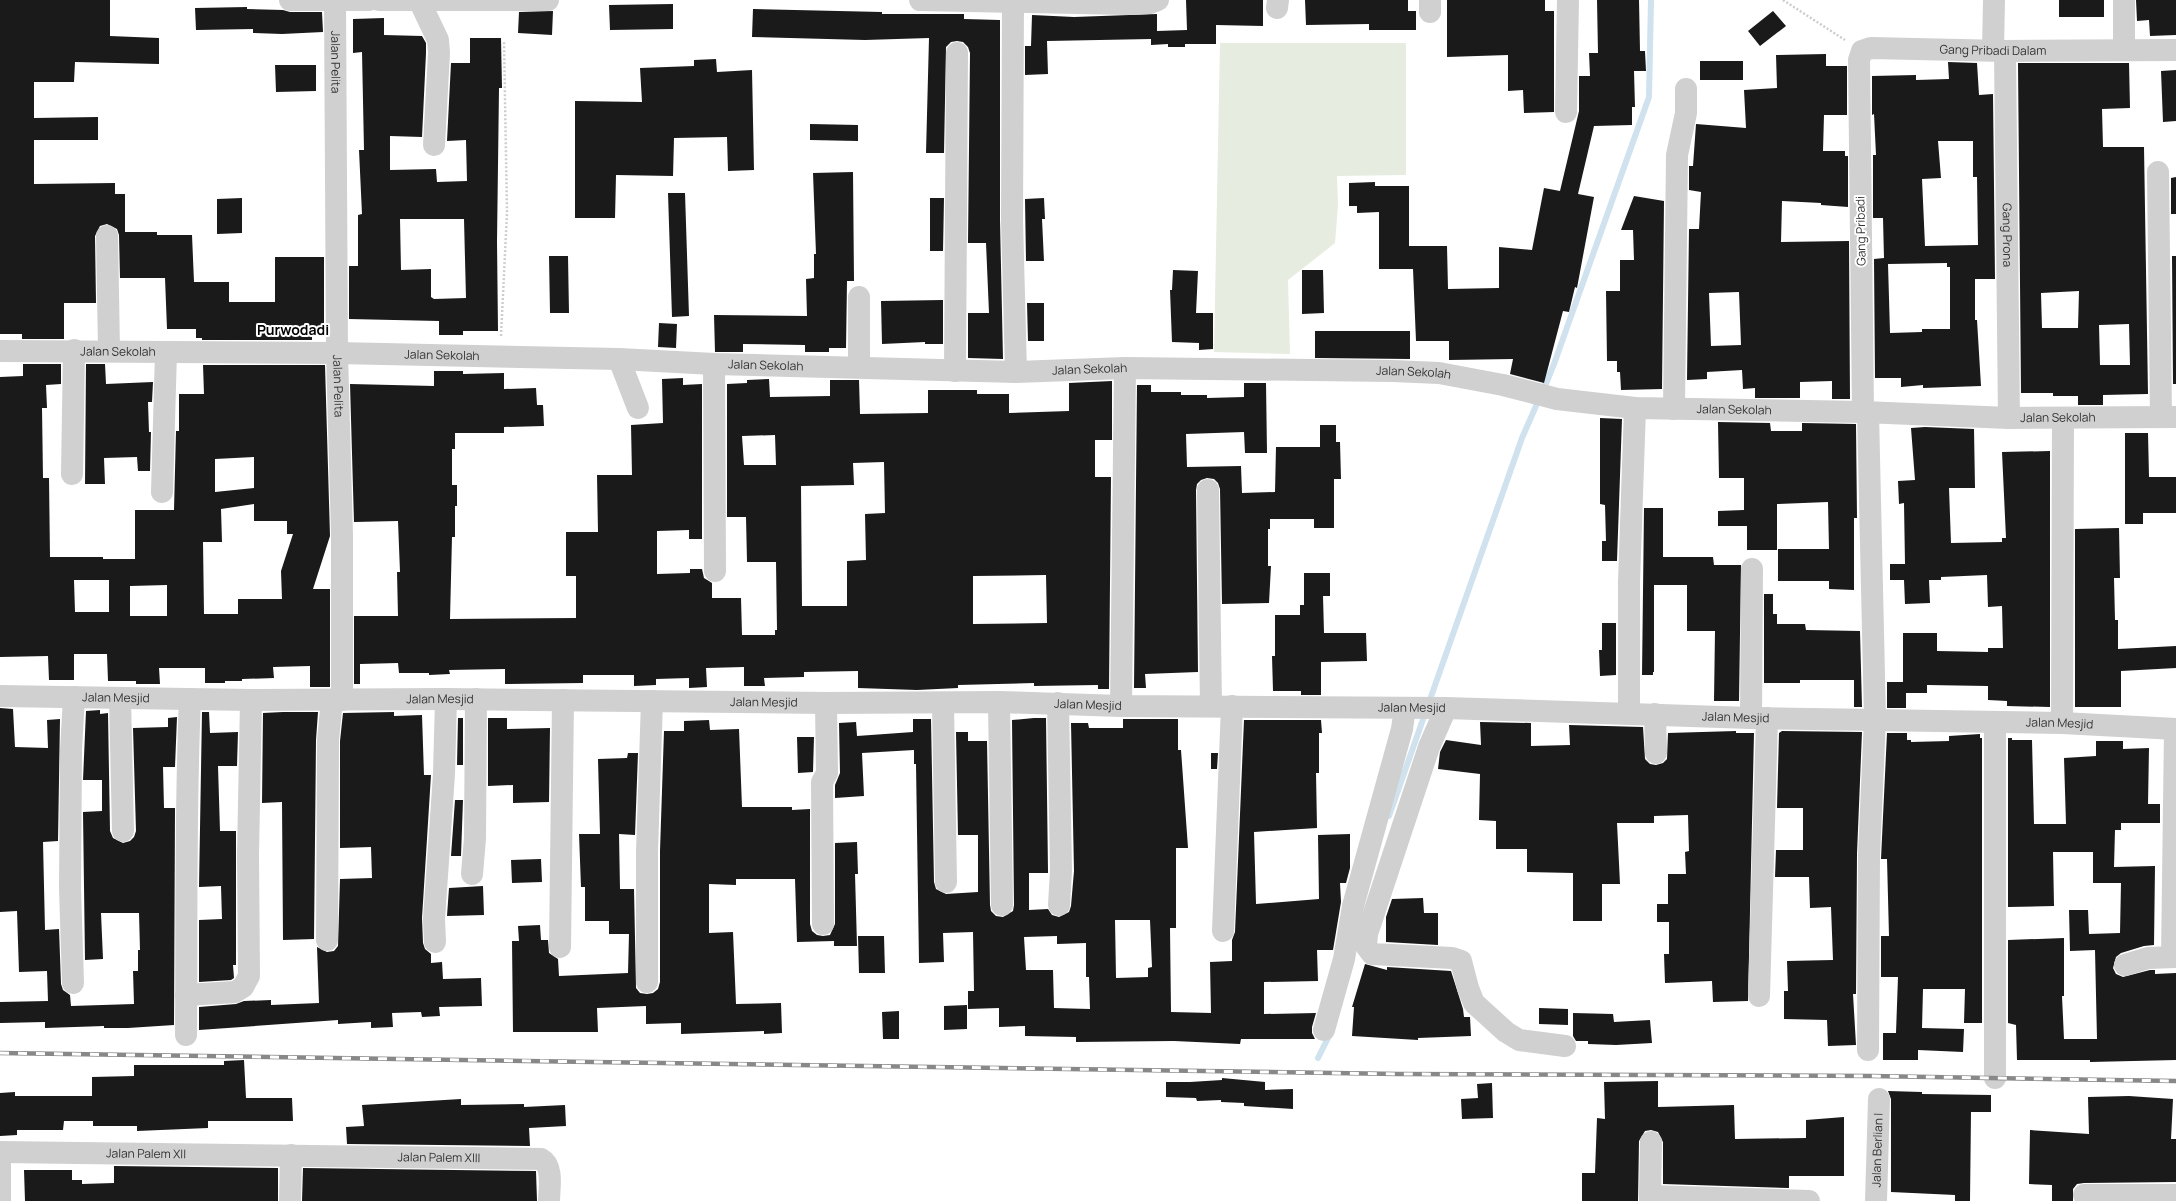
<svg xmlns="http://www.w3.org/2000/svg" width="2176" height="1201" viewBox="0 0 2176 1201" font-family="Manrope,sans-serif">
<style>
.green{fill:#e6ecdf}
.lines{fill:none;stroke-linecap:round;stroke-linejoin:round}
.stream{stroke:#cfe2ee;stroke-width:6}
.building{fill:#1a1a1a;fill-rule:evenodd}
.path{stroke:#cdcdcd;stroke-width:2.5;stroke-dasharray:2 2;stroke-linecap:butt}
.minor{stroke:#d0d0d0;stroke-width:22}
.rail-casing{stroke:#888;stroke-width:4.5}
.rail{stroke:#fff;stroke-width:3;stroke-dasharray:9;stroke-linecap:butt}
.labels{text-anchor:middle;stroke-width:4;stroke-linejoin:round;paint-order:stroke}
.street-label{font-size:12px;fill:#333;stroke:#fff}
.quarter-label{font-size:14px;font-weight:bold;fill:#000;stroke:#fff}
</style>
<rect width="100%" height="100%" fill="#fff"/>
<!-- green -->
<path class="green" d="M1220 43H1406V175L1337 176 1338 204 1335 243 1288 280 1290 354 1214 352Z"/>
<g class="lines">
<!-- stream -->
<path class="stream" d="M1543 391 1554 364 1649 97 1651 0
M1389 816 1522 438 1539 399
M1318 1058 1330 1034"/>
</g>
<!-- building -->
<path class="building" d="M0 0H110V36L159 38V64L75 62 74 82H34V118L98 117V140H34V184L115 183V194H125V232H157V235H192L194 282H229V302H275V257H324V334H312V340H202V338H196V329H167L165 278H120L119 235 117 229 107 224 100 226 95 236 96 303H64V339H22V334H0Z
M1186 0H1263V26L1216 25V44H1185V47H1168V44L1151 45V39L1047 41 1048 74 1025 75V46H1031L1032 15 1074 17 1157 14V31L1187 30Z
M1305 0H1408V11H1416V30H1369V24L1306 25Z
M1447 0H1545V11H1554V112L1524 113 1523 90 1508 91V55L1447 57Z
M1597 0H1639L1640 51H1645L1646 71H1634L1635 107H1632V125L1594 126 1578 194 1594 197 1577 288 1575 287 1569 312 1563 311 1544 383 1510 374 1513 359 1449 360V341H1416L1413 269H1379V212L1357 213V206H1349V183L1375 182V186H1409V246H1447L1448 289 1499 288V247L1532 250 1544 188 1560 191 1579 111V76H1590L1589 53H1598Z
M2059 0H2104V17H2059Z
M2136 0H2176V35L2150 36 2149 20 2137 21Z
M673 4V29L610 30 609 5Z
M247 7V9L283 10 290 12H322L323 32 282 34 253 33V29L196 30 195 8Z
M753 9 882 12V14H964V19L1000 20V220L1003 359 968 358V313H989L986 243H968L970 53 968 47 963 42 957 41 951 42 946 47 944 153H926L929 38 865 40 752 37Z
M553 11 552 35 518 33 519 12Z
M1773 11 1786 26 1760 46 1748 31Z
M384 18V35L422 36 426 43V53L422 137 390 136V170L436 169 437 182 467 181 466 140 447 141 451 63H470V38H501L502 88H499L497 241 498 331H463V335H439V321L349 319V266H358V215L362 214 359 150H364L362 52 353 53V19ZM400 219H464L466 298 434 299 431 297V269L401 270Z
M1826 54V66H1847V115H1824L1823 151H1845V156H1848V207L1821 205V203L1782 201 1781 242 1849 241 1850 399H1832V381L1800 382V398H1755V388L1743 389 1742 370 1707 372V379L1687 380 1689 229H1699L1701 192 1689 190V166H1693L1696 124 1746 128 1744 90 1777 88 1776 55ZM1739 292 1741 345 1711 346 1709 293Z
M716 59 717 72 752 70 754 170 728 171 727 137 674 138 673 176 616 175 615 218H575V101L642 102 640 68 694 66V60Z
M1700 61H1743V80H1700Z
M1948 62 1977 63 1979 95 1993 94 1995 279H1975V320H1977L1981 386 1923 388V385L1901 387V378H1875L1874 259 1884 258 1883 218H1873V155H1876L1874 114 1872 115V76L1916 75V80L1949 79ZM1938 141H1973V177H1977L1978 245 1925 246 1922 179 1941 178ZM1947 263V267H1950V329H1922V332L1890 333 1888 264Z
M2018 63H2129L2130 108 2102 109 2103 147H2144L2148 394 2103 395V405H2078V396H2053V393H2021ZM2079 291 2078 328H2042L2041 293ZM2129 324 2130 365H2100L2099 325Z
M275 65H316V91L276 92Z
M2176 70V121L2163 122 2161 71Z
M810 124 858 125V141L810 140Z
M853 172 854 281H847L846 348H829V352H805V345L743 344V352H715L714 315 807 316 806 279 814 278V254H816L813 173Z
M2176 177V214H2171V178Z
M668 193H685L689 316 672 317Z
M1634 196 1664 201 1662 389 1621 390 1620 372H1617V361H1607L1606 291H1620V260H1634L1633 230H1621Z
M242 198V233L217 234V199Z
M930 198H944L943 251H930Z
M1044 198 1045 219H1042L1044 261H1026L1025 199Z
M549 256H568L569 313H550Z
M2172 256H2176V384H2173Z
M1173 270 1198 271 1196 313H1213V349L1199 350V343L1172 342 1170 290H1172Z
M1302 270H1323L1324 313 1302 314Z
M943 300V344H925V342L882 344 881 301Z
M1027 303H1044V341H1028Z
M659 323 677 324 676 348 658 347Z
M1315 331H1410V359L1315 358Z
M23 364H61V384L46 385 47 408H42L43 478H49L50 557H103V559H135V510H174L176 431H179V394H204L203 365H325L330 536 313 589H330V687H310V666L273 667 274 678 242 679V681H225V683H205V668H159L160 684H136V681H108L107 654H74V680H49L48 656 0 657V377L23 376ZM254 457V488L215 492V459ZM254 504V521H287V534H293L281 571 282 599H238V614H204L203 542H222L221 509ZM74 580H109V612H75ZM167 585V616H130V586Z
M86 364H105L106 384 153 382 152 402H148L149 432H151L150 471H138L137 457 104 458 105 484H85Z
M434 371H463V374L504 373V389L536 388 537 405H543L544 426 504 427V433H455V449H452V485H457V506H455V537H452L450 619 576 618V576H566V532H598L597 475H632L631 425 663 423 662 379 683 378V385L702 384V539H689V530L657 531V574L690 573V569H702L704 578 712 583V598H741L742 635H775V630H777L776 562H747L746 517H727V384L747 383V380L769 379 770 397 830 396V380H859L860 414 928 413V390H977V394H1009V413L1069 411V383L1112 381V440H1095V477H1111L1109 689H1098V685L1034 686V683L958 685V688L917 690 858 688V671L804 672V677L764 678 765 686H744V667L706 668 707 687 689 688V678L656 679V685L634 686V675H583V683L505 684V669L449 670 450 674 429 675V673H399L398 663 360 664V684H354V616H398L397 572H400L398 521 354 522 350 384 434 386ZM775 435 776 465H744L742 436ZM884 462 885 513 865 514 866 560 847 561V606H802L801 486 854 485 853 463ZM1046 575 1047 623 973 624V576Z
M1244 383H1266L1267 453H1245L1244 432 1186 434 1187 467 1241 466 1242 493 1275 492 1276 447H1320V425H1336V442H1340L1341 479H1334V528H1314V519H1270V529H1268V566H1271L1269 603 1222 604 1220 489 1218 483 1214 479 1207 478 1201 480 1197 484 1196 490 1198 672 1145 674 1146 688H1134L1137 385H1151V392H1181V395H1207V398L1244 397Z
M1600 418 1622 419 1617 561H1602V541H1606L1605 505 1600 504Z
M1718 422 1770 423 1771 431H1802V423L1856 424 1857 518H1854V590L1829 589V581H1778V549H1829L1828 502 1777 504V550H1747V526H1718V511L1744 510V478H1719Z
M1925 427 1974 429 1975 488H1949L1951 543 2002 542V538H2006L2002 452 2050 451V707L2007 706V701L1988 700V686L1927 685V693H1906V708H1887V682H1903V633H1937V651L1988 652V648H2003L2002 606 1988 607 1987 575 1941 577V580H1929L1930 603 1905 604 1904 580H1890V564H1905L1904 503 1899 504 1898 481 1915 480 1911 428Z
M2125 433H2148L2149 477H2176V513H2143V524H2125Z
M1644 508H1663V557H1713L1714 565H1741L1739 701H1714L1715 631H1687V585H1654V672H1653V675H1642Z
M2119 528 2120 578H2114L2115 620H2118V649L2176 646V668L2121 671V707H2075V529Z
M1304 573H1330V596H1323L1324 633H1366L1367 661 1321 662V695H1301V691H1273L1272 656H1275V615H1300V605H1304Z
M1764 594H1773V614H1777V624H1805L1806 630 1860 631 1862 707H1854V680H1800V683H1764Z
M1602 623H1616V675L1600 676 1599 650H1602Z
M0 708 13 709 15 747 48 748 47 720 60 719 58 841 43 842 45 930 59 929 61 984 63 990 70 995 71 1006 134 1004 133 971H138V950H140L139 913H101L103 959 85 960 83 812 102 811V780H83L86 711 100 710V714L108 713 110 831 113 838 123 843 130 841 134 837 136 831 133 728 168 727V718L177 717 175 767H163L164 808H175L174 1025 128 1028H104V1026L45 1028V1022L0 1023V1002L48 1001 47 971 19 972 17 911 0 912Z
M202 712H209L210 733 238 732 237 766H218L220 831H236V965H233L234 978 231 980 199 982V920L222 919 221 886 199 887Z
M283 712H318L316 740 314 939 283 940 282 802 262 803 263 713Z
M394 712V716L422 715 424 775H431L422 918 423 943 425 949 431 954V963L442 962 443 979 481 978 482 1006 439 1007 440 1016 422 1017 421 1012 392 1013 393 1027 371 1028V1022L338 1024V1020L199 1030V1007L236 1004 244 1001 271 1000V1005L319 1003 317 947 327 952 334 951 338 946 340 879 372 878 371 847 340 848V741L343 713Z
M458 718H463V765H457Z
M488 718H507V729L550 728 549 802 513 803V785L488 786Z
M1034 718H1046L1048 871V873H1029V910L1048 909 1052 915 1059 917 1069 912 1071 906 1074 871 1071 723H1088L1089 728H1123V719H1178V750H1181L1188 848H1176V928H1170L1171 1012 1211 1013 1210 962 1232 961V940L1235 932 1244 720H1321L1322 733H1319V773H1316L1317 828 1254 832 1256 904 1319 899 1318 835 1350 834V868L1346 883H1340L1341 902 1333 950H1317L1318 981 1264 982V1014L1316 1013 1312 1027V1033L1315 1039H1241L1240 1044 1174 1041 1076 1042V1037L1025 1036V1026L999 1027V1008L968 1009V991H974L973 932 943 933 944 962 919 963 916 764H914V750L862 753 864 796 835 798V785L840 773 839 723 856 722 857 736 913 732V719H931L934 882 936 889 946 894 978 892V835H958L956 732H968V741H987L990 905 991 911 996 916 1003 917 1013 911 1014 905 1012 720ZM1115 920H1150L1152 967 1148 968V977L1116 978ZM1057 936V944L1086 943V977H1089L1090 1009 1054 1008 1053 970H1026L1024 937Z
M709 720 710 730 739 729 742 807H792V810L810 809V924L812 931 817 935 823 936 830 935 835 924V843L857 842 858 874H855L857 946H834V941L797 942 795 879H736V885L709 884V933L733 932 736 1004 781 1003 782 1033 764 1034V1031L681 1034V1023L646 1024V1006L597 1008 598 1032H513L512 941H519L518 926 540 925 541 940H548L549 953 558 959 559 976 628 973 629 934H609V921H585V887H581L579 834H600L598 759 627 758 628 753H638L635 835 619 834 620 889H634L636 988 640 993 647 994 653 993 658 989 660 982V851L664 731H684V721Z
M1480 722 1531 723V746L1570 745 1569 725 1643 727 1645 759 1650 764 1656 765 1663 763 1667 759 1668 733 1736 731V733H1754L1748 1001 1713 1002 1712 981 1665 983 1664 954H1669V922H1657V904H1668V874H1686L1685 852 1689 851 1688 815 1654 816V823H1617L1620 884H1602V921H1573V873L1527 872V849H1496V821L1479 820 1480 774 1438 769 1440 752 1446 740 1481 745Z
M1782 731 1862 732 1857 854 1856 994H1853L1856 1045 1828 1046 1827 1020 1784 1019V991H1788L1787 961 1833 960 1831 907 1810 908 1809 877H1775L1776 850H1803V808H1777L1779 733Z
M1887 733H1907V740H1911V742L1949 741V736L1980 734V738H1982V1023H1964L1965 989H1923L1922 1028 1964 1029 1963 1052 1918 1050V1060H1883V1033H1896L1898 977H1881V936H1889L1887 859H1881Z
M797 737H814L813 772 798 773Z
M2008 738H2012V740H2032L2034 824H2066L2064 758 2096 756V741H2123V749L2149 748 2148 804H2160V823H2121V830H2115L2114 867 2155 866 2154 945 2144 946 2121 953 2116 957 2113 968 2116 974 2123 977 2150 970H2155V974L2176 973V1060L2090 1062V1060H2017L2016 1025 2008 1023V940L2064 938V996H2062L2064 1039H2097L2095 950 2070 951 2069 910H2088L2089 934 2120 933 2121 883H2093V852H2053L2054 906 2008 907Z
M1211 753H1218L1217 769H1211Z
M455 800H463L461 856H451Z
M541 859 542 882 512 883 511 860Z
M483 886 484 915 447 916 449 888Z
M1423 898 1424 913H1438V945L1386 942V917L1392 899Z
M858 936H884L885 973H859Z
M1365 964 1387 970V967L1451 971 1463 1009 1464 1017H1470L1471 1036 1418 1038V1040L1352 1036 1354 1007H1352Z
M967 1005V1029L944 1030V1006Z
M1539 1008 1568 1009V1025L1539 1024Z
M899 1011V1039H883L882 1012Z
M1573 1013 1613 1014 1614 1022 1650 1020 1652 1043 1616 1045 1588 1044V1041H1576L1573 1036Z
M244 1060 246 1098H292L293 1121H208V1128L137 1131V1126H93V1121H64L63 1130H17V1135L0 1136V1093L15 1092V1096H92V1077L134 1076V1065H224V1061Z
M1222 1078 1265 1082V1090L1293 1089V1109L1244 1106V1103L1221 1102V1100L1197 1101 1196 1098 1166 1097V1082H1190L1222 1080Z
M1658 1081V1107L1734 1105 1735 1139 1806 1138V1120L1844 1117V1176H1789V1188L1663 1184V1142L1658 1132 1651 1130 1645 1131 1639 1141 1638 1201H1582V1173H1595L1597 1118 1605 1119 1604 1082Z
M1492 1083 1493 1118 1462 1119 1461 1099 1478 1098 1477 1084Z
M1888 1091 1922 1092V1094L1991 1095V1112H1971L1970 1201H1955V1195L1891 1192V1099Z
M2129 1096 2173 1099 2171 1139H2176V1182L2084 1183 2077 1184 2073 1189V1201H2052V1185L2029 1184 2030 1130 2089 1134 2088 1097Z
M461 1099V1105L524 1104V1107L565 1105 566 1126 529 1128 530 1146 347 1144 346 1127 364 1126 362 1105Z
M114 1166 278 1168V1201H25L24 1170H72V1180H82V1184L114 1183Z
M303 1168 536 1171 537 1201H302Z"/>
<g class="lines">
<!-- path -->
<path class="path" d="M1783 0 1845 40
M501 336 507 213 504 41"/>
<!-- minor -->
<g class="minor">
<path d="M290 0H369"/>
<path d="M379 0H548"/>
<path d="M419 0 438 40 439 53 434 145"/>
<path d="M920 0 1128 4 1150 3 1158 0"/>
<path id="s1" d="M335 1 337 353 342 535V700"/>
<path d="M1013 2 1012 220 1016 372"/>
<path d="M1277 8 1278 0"/>
<path d="M1430 12V0"/>
<path d="M2124 49V0"/>
<path d="M1993 50 1994 0"/>
<path id="s2" d="M2005 51 2009 418"/>
<path d="M1566 112 1568 0"/>
<path d="M2158 172 2161 417"/>
<path d="M107 236 109 350"/>
<path id="s3" d="M0 351 337 353 619 359 714 364 1016 372 1125 368 1393 371 1439 373 1503 385 1557 399 1635 408 1863 412 2009 418 2176 417"/>
<path d="M619 359 638 408"/>
<path d="M714 364 715 571"/>
<path d="M859 367V297"/>
<path d="M955 371 957 53"/>
<path d="M1674 409 1677 155 1686 113V89"/>
<path id="s4" d="M1863 412 1859 60 1862 51 1871 48 2005 51 2176 50"/>
<path d="M72 474 74 350"/>
<path d="M1208 490 1211 706"/>
<path d="M162 492 166 352"/>
<path id="s5" d="M0 696 251 700 446 699 826 703 999 702 1121 706 1446 708 1751 718 2062 723 2176 729"/>
<path d="M120 698 123 831"/>
<path d="M999 702 1002 905"/>
<path d="M943 703 946 882"/>
<path d="M1058 703 1061 871 1059 905"/>
<path d="M1121 706 1125 368"/>
<path d="M1446 708 1429 747 1367 934 1366 946 1372 954 1452 958 1461 961 1468 988 1474 1003 1506 1032 1519 1040 1565 1046"/>
<path d="M1629 713V582L1635 408"/>
<path d="M1655 714 1656 753"/>
<path d="M1751 718 1752 569"/>
<path d="M2062 723 2063 419"/>
<path d="M472 874 475 838 476 699"/>
<path d="M823 924 822 782 827 773 826 703"/>
<path d="M1223 931 1232 706"/>
<path d="M327 940 328 740 332 700"/>
<path d="M435 942 434 919 444 774 446 699"/>
<path d="M560 947 563 700"/>
<path d="M2172 957 2175 729"/>
<path d="M2125 965 2148 958 2176 957"/>
<path d="M647 982V851L652 701"/>
<path d="M73 983 70 888 71 750 74 697"/>
<path d="M186 995 235 992 243 987 249 976 248 855 251 700"/>
<path d="M1759 996 1767 718"/>
<path d="M1324 1030 1344 959 1353 906 1402 729 1405 708"/>
<path d="M186 1035C187 923 185 811 190 699"/>
<path d="M1868 1050 1869 855 1875 719 1868 413"/>
<path d="M1995 1078V722"/>
<path id="s6" d="M0 1152 541 1159C554 1166 549 1189 549 1201"/>
<path d="M2084 1195H2176"/>
<path d="M1650 1196 1651 1142"/>
<path d="M0 1201V1152"/>
<path d="M290 1201 291 1155"/>
<path d="M1650 1201V1196L1809 1201"/>
<path id="s7" d="M1876 1201 1879 1099"/>
</g>
<defs>
<path id="rail" d="M0 1053 1398 1074 1871 1076 2176 1081"/>
</defs>
<!-- rail casing -->
<use href="#rail" class="rail-casing"/>
<!-- rail -->
<use href="#rail" class="rail"/>
</g>
<g class="labels">
<!-- street labels -->
<g class="street-label">
<text dy="4" stroke="none"><textPath href="#s4" startOffset="493">Gang Pribadi Dalam</textPath></text>
<text dy="4" stroke="none"><textPath href="#s1" startOffset="61">Jalan Pelita</textPath></text>
<text transform="translate(1861 231) rotate(-91)" y="4">Gang Pribadi</text>
<text dy="4" stroke="none"><textPath href="#s2" startOffset="184">Gang Prona</textPath></text>
<text dy="4" stroke="none"><textPath href="#s3" startOffset="118">Jalan Sekolah</textPath></text>
<text dy="4" stroke="none"><textPath href="#s3" startOffset="442">Jalan Sekolah</textPath></text>
<text dy="4" stroke="none"><textPath href="#s3" startOffset="766">Jalan Sekolah</textPath></text>
<text dy="4" stroke="none"><textPath href="#s3" startOffset="1090">Jalan Sekolah</textPath></text>
<text dy="4" stroke="none"><textPath href="#s3" startOffset="1414">Jalan Sekolah</textPath></text>
<text dy="4" stroke="none"><textPath href="#s1" startOffset="385">Jalan Pelita</textPath></text>
<text dy="4" stroke="none"><textPath href="#s3" startOffset="1738">Jalan Sekolah</textPath></text>
<text dy="4" stroke="none"><textPath href="#s3" startOffset="2062">Jalan Sekolah</textPath></text>
<text dy="4" stroke="none"><textPath href="#s5" startOffset="116">Jalan Mesjid</textPath></text>
<text dy="4" stroke="none"><textPath href="#s5" startOffset="440">Jalan Mesjid</textPath></text>
<text dy="4" stroke="none"><textPath href="#s5" startOffset="764">Jalan Mesjid</textPath></text>
<text dy="4" stroke="none"><textPath href="#s5" startOffset="1088">Jalan Mesjid</textPath></text>
<text dy="4" stroke="none"><textPath href="#s5" startOffset="1412">Jalan Mesjid</textPath></text>
<text dy="4" stroke="none"><textPath href="#s5" startOffset="1736">Jalan Mesjid</textPath></text>
<text dy="4" stroke="none"><textPath href="#s5" startOffset="2060">Jalan Mesjid</textPath></text>
<text dy="4" stroke="none"><textPath href="#s7" startOffset="51">Jalan Berlian I</textPath></text>
<text dy="4" stroke="none"><textPath href="#s6" startOffset="146">Jalan Palem XII</textPath></text>
<text dy="4" stroke="none"><textPath href="#s6" startOffset="439">Jalan Palem XIII</textPath></text>
</g>
<!-- quarter labels -->
<g class="quarter-label">
<text x="293" y="335">Purwodadi</text>
</g>
</g>
</svg>
